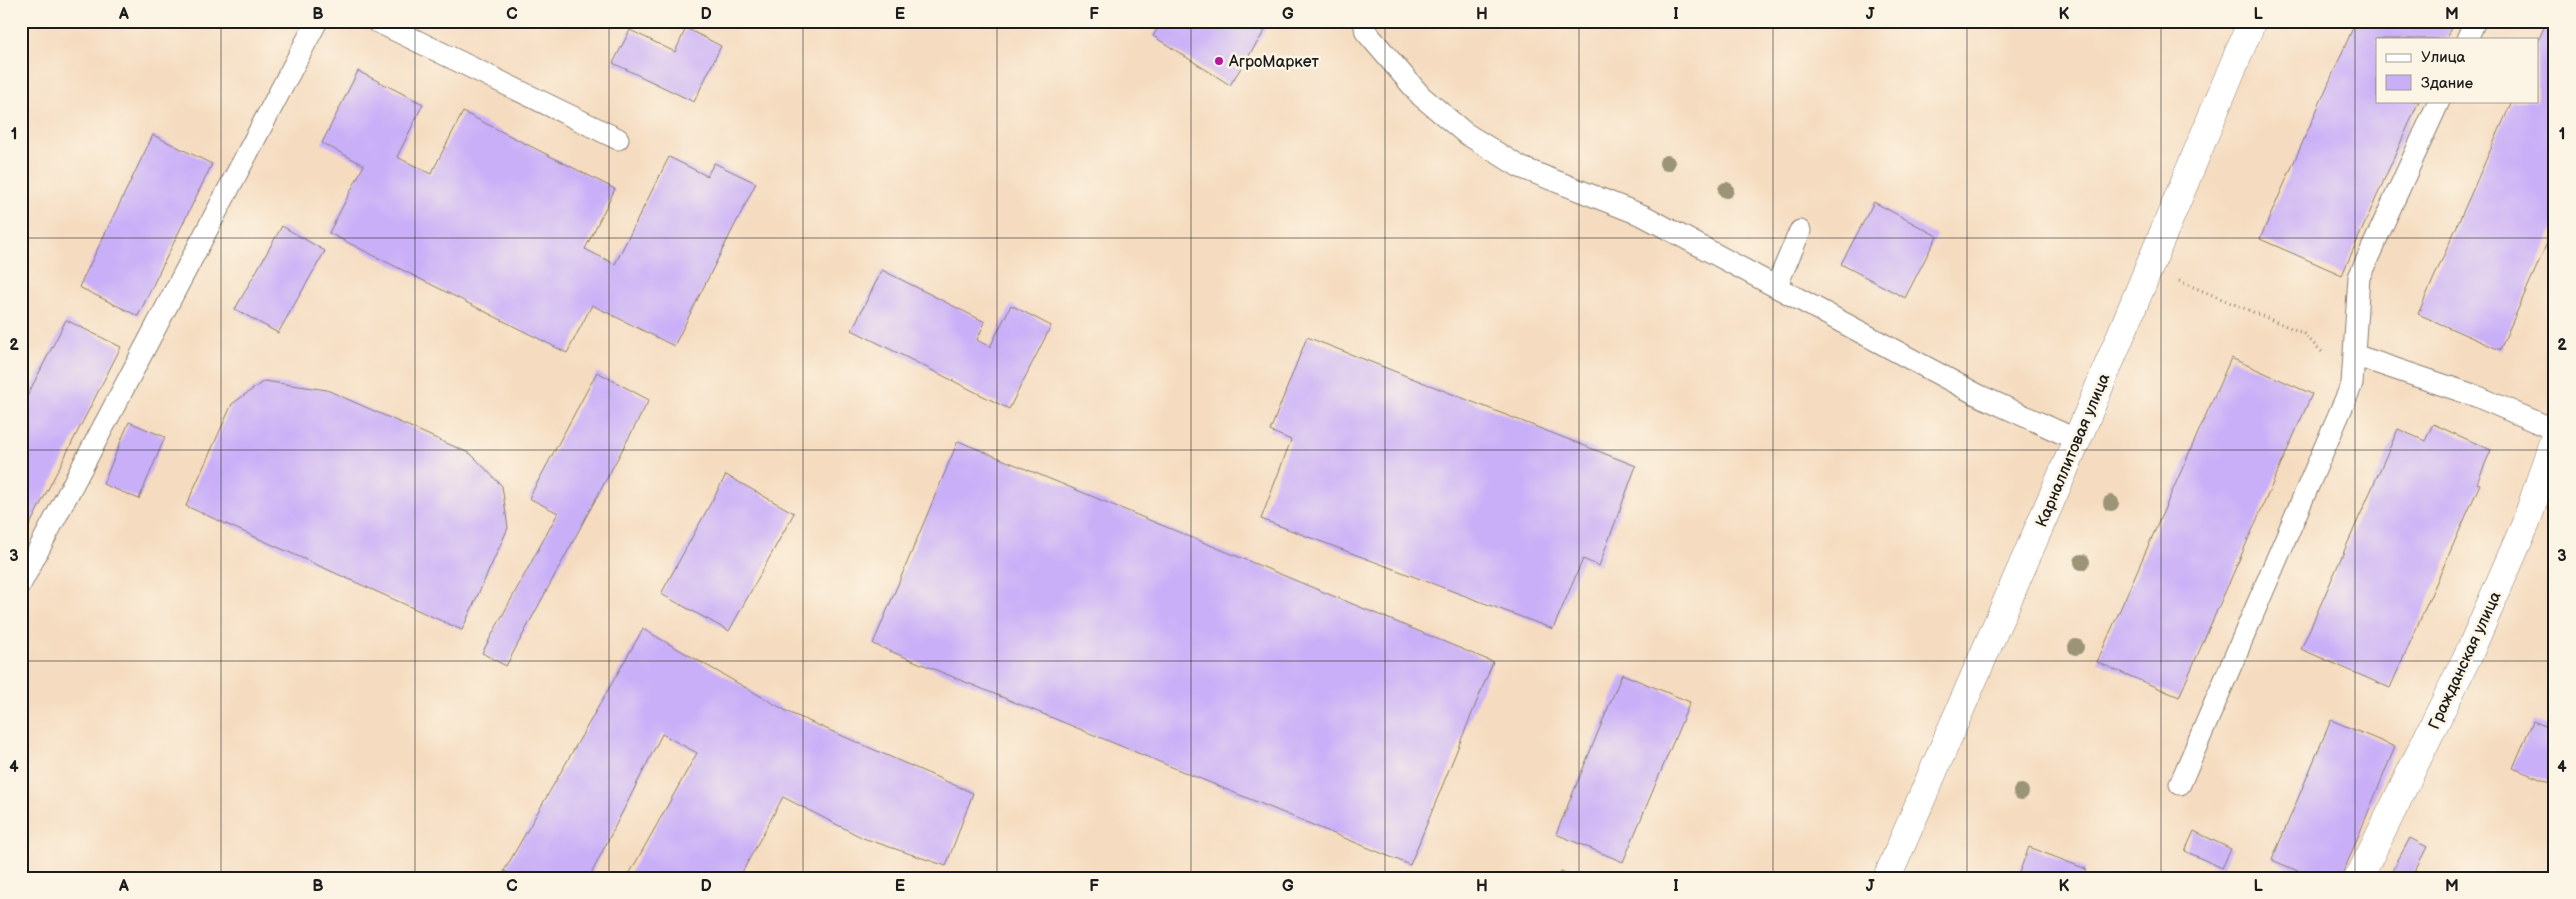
<svg xmlns="http://www.w3.org/2000/svg" width="2576" height="899" viewBox="0 0 2576 899" font-family="'Balsamiq Sans',sans-serif">
<style>
.building{fill:#c9aff8}
.lines{fill:none;stroke-linecap:round;stroke-linejoin:round}
.lane-casing{stroke:#887c6e;stroke-width:23}
.street-casing{stroke:#887c6e;stroke-width:29}
.secondary-casing{stroke:#887c6e;stroke-width:29}
.path{stroke:#887c6e;stroke-width:3;stroke-dasharray:1 4;stroke-linecap:butt}
.lane{stroke:#fff;stroke-width:21}
.street{stroke:#fff;stroke-width:28}
.secondary{stroke:#fff;stroke-width:28}
.tree{fill:#9c9476}
.grid{fill:none;stroke:#1c1c1c;stroke-width:1;stroke-opacity:0.55}
.poi-dot{fill:#b5179e;stroke:#fcf5e5;stroke-width:2}
.labels{text-anchor:middle;stroke-width:5;stroke-linejoin:round;paint-order:stroke}
.poi-label{font-size:16px;fill:#1c1c1c;stroke:#fcf5e5;text-anchor:start}
.street-label{font-size:16px;fill:#1c1c1c;stroke:#fcf5e5}
.neatline{fill:none;stroke:#1c1c1c;stroke-width:2}
.grid-label{font-size:16px;text-anchor:middle;font-weight:bold;fill:#1c1c1c}
</style>
<rect width="100%" height="100%" fill="#fcf5e5"/>
<filter id="ink" filterUnits="userSpaceOnUse"><feTurbulence type="fractalNoise" baseFrequency=".02" numOctaves="2"/><feDisplacementMap in="SourceGraphic" scale="10" xChannelSelector="R" yChannelSelector="G"/><feConvolveMatrix kernelMatrix="1 2 1 2 8 2 1 2 1" color-interpolation-filters="sRGB"/></filter>
<filter id="wash" filterUnits="userSpaceOnUse"><feTurbulence type="fractalNoise" baseFrequency=".0096" numOctaves="4" result="noise"/><feDisplacementMap in="SourceGraphic" scale="20" xChannelSelector="R" yChannelSelector="G"/><feGaussianBlur stdDeviation="1.12" result="paint"/><feColorMatrix in="noise" values="0 0 0 0 0 0 0 0 0 0 0 0 0 0 0 0 0 1.4 0 .05"/><feComposite in="paint" operator="in"/></filter>
<g filter="url(#wash)">
<rect width="100%" height="100%" fill="#f5dcc0"/>
<g id="blocks">
<!-- building -->
<path class="building" d="M1162 21H1271L1230 85 1153 36Z
M2356 21H2454L2446 39H2377V101H2419L2342 275 2260 239Z
M2547 21H2555V225L2500 350 2418 314 2512 101H2537V43Z
M686 28 721 46 694 102 613 63 630 30 675 52Z
M358 71 423 104 397 157 431 174 463 112 615 189 585 249 615 264 669 157 707 176 714 163 756 183 674 346 592 305 567 353 329 233 364 165 322 143Z
M153 135 212 164 138 316 79 287Z
M1874 202 1937 236 1905 298 1841 264Z
M282 226 325 251 278 333 235 309Z
M882 270 985 322 977 340 990 347 1011 305 1051 326 1009 409 852 330Z
M66 320 121 347 21 542V408Z
M1307 337 1636 466 1599 566 1583 559 1553 629 1261 519 1291 440 1270 431Z
M2231 358 2312 394 2179 697 2097 662Z
M597 372 649 400 506 666 482 653 558 513 529 498Z
M264 381 327 390 471 454 502 486 508 528 462 630 186 506 232 404Z
M129 422 165 437 139 499 103 484Z
M2433 424 2491 450 2477 483 2480 484 2390 688 2301 649 2398 429 2425 441Z
M958 441 1493 662 1410 865 873 644Z
M726 475 794 513 729 631 661 594Z
M643 629 790 713 973 793 946 866 863 838 783 797 739 878H627L697 753 662 734 589 878H517L504 871Z
M1622 674 1690 702 1623 862 1556 834Z
M2331 720 2395 747 2341 878H2314L2272 860Z
M2533 721 2555 730V785L2513 768Z
M2194 831 2231 849 2222 868 2185 851Z
M2410 838 2427 847 2411 878H2404L2392 871Z
M2029 847 2086 869 2083 878H2017Z
M1561 871 1579 878H1559Z"/>
</g>
</g>
<g filter="url(#ink)">
<use href="#blocks" fill-opacity="0" stroke="#887c6e" stroke-width="1"/>
<g class="lines">
<defs>
<path id="lane" d="M376 21 618 139
M1364 21 1366 32 1421 96 1465 133 1520 167 1644 216 1976 394 2077 440
M2467 39 2475 21
M1776 287 1800 231
M2354 355 2476 396 2555 430
M21 583 317 21
M2180 784 2352 384 2359 277 2439 101"/>
<path id="street" d="M2359 878 2470 651 2526 523 2555 436"/>
<path id="secondary" d="M1887 878 2077 440 2252 21"/>
</defs>
<!-- lane casing -->
<use href="#lane" class="lane-casing"/>
<!-- street casing -->
<use href="#street" class="street-casing"/>
<!-- secondary casing -->
<use href="#secondary" class="secondary-casing"/>
<!-- path -->
<path class="path" d="M2179 281 2303 333 2322 352
M2550 553 2555 559"/>
<!-- lane -->
<use href="#lane" class="lane"/>
<!-- street -->
<use href="#street" class="street"/>
<!-- secondary -->
<use href="#secondary" class="secondary"/>
</g>
<!-- trees -->
<g class="tree">
<circle cx="1667" cy="163" r="8"/>
<circle cx="1726" cy="190" r="8"/>
<circle cx="2111" cy="503" r="8"/>
<circle cx="2082" cy="562" r="8"/>
<circle cx="2076" cy="647" r="8"/>
<circle cx="2021" cy="792" r="8"/>
</g>
</g>
<!-- grid -->
<path class="grid" d="M221 21V878M415 21V878M609 21V878M803 21V878M997 21V878M1191 21V878M1385 21V878M1579 21V878M1773 21V878M1967 21V878M2161 21V878M2355 21V878M21 238H2555M21 450H2555M21 661H2555"/>
<!-- markers -->
<circle class="poi-dot" cx="1219" cy="61" r="5"/>
<g class="labels">
<!-- poi labels -->
<g class="poi-label">
<text x="1229" y="67">АгроМаркет</text>
</g>
<!-- street labels -->
<g class="street-label">
<text transform="translate(2072 450) rotate(-67)" y="6">Карналлитовая улица</text>
<text transform="translate(2464 660) rotate(-65)" y="6">Гражданская улица</text>
</g>
</g>
<!-- margin -->
<rect width="2576" height="899" fill="none" stroke="#fcf5e5" stroke-width="55"/>
<!-- legend -->
<rect x="2376" y="38" width="162" height="65" fill="#fcf5e5" stroke="#a29e95"/>
<rect x="2386" y="54" width="25" height="8" fill="#ffffff" stroke="#a29e95"/>
<text x="2421" y="62" font-size="15" fill="#1c1c1c">Улица</text>
<rect x="2386" y="75" width="25" height="15" fill="#c9aff8" stroke="#a29e95"/>
<text x="2421" y="88" font-size="15" fill="#1c1c1c">Здание</text>
<rect x="28" y="28" width="2520" height="844" class="neatline"/>
<g class="grid-label">
<text x="124" y="19">A</text>
<text x="318" y="19">B</text>
<text x="512" y="19">C</text>
<text x="706" y="19">D</text>
<text x="900" y="19">E</text>
<text x="1094" y="19">F</text>
<text x="1288" y="19">G</text>
<text x="1482" y="19">H</text>
<text x="1676" y="19">I</text>
<text x="1870" y="19">J</text>
<text x="2064" y="19">K</text>
<text x="2258" y="19">L</text>
<text x="2452" y="19">M</text>
<text x="14" y="139">1</text>
<text x="2562" y="139">1</text>
<text x="14" y="350">2</text>
<text x="2562" y="350">2</text>
<text x="14" y="561">3</text>
<text x="2562" y="561">3</text>
<text x="14" y="772">4</text>
<text x="2562" y="772">4</text>
<text x="124" y="891">A</text>
<text x="318" y="891">B</text>
<text x="512" y="891">C</text>
<text x="706" y="891">D</text>
<text x="900" y="891">E</text>
<text x="1094" y="891">F</text>
<text x="1288" y="891">G</text>
<text x="1482" y="891">H</text>
<text x="1676" y="891">I</text>
<text x="1870" y="891">J</text>
<text x="2064" y="891">K</text>
<text x="2258" y="891">L</text>
<text x="2452" y="891">M</text>
</g>
</svg>
